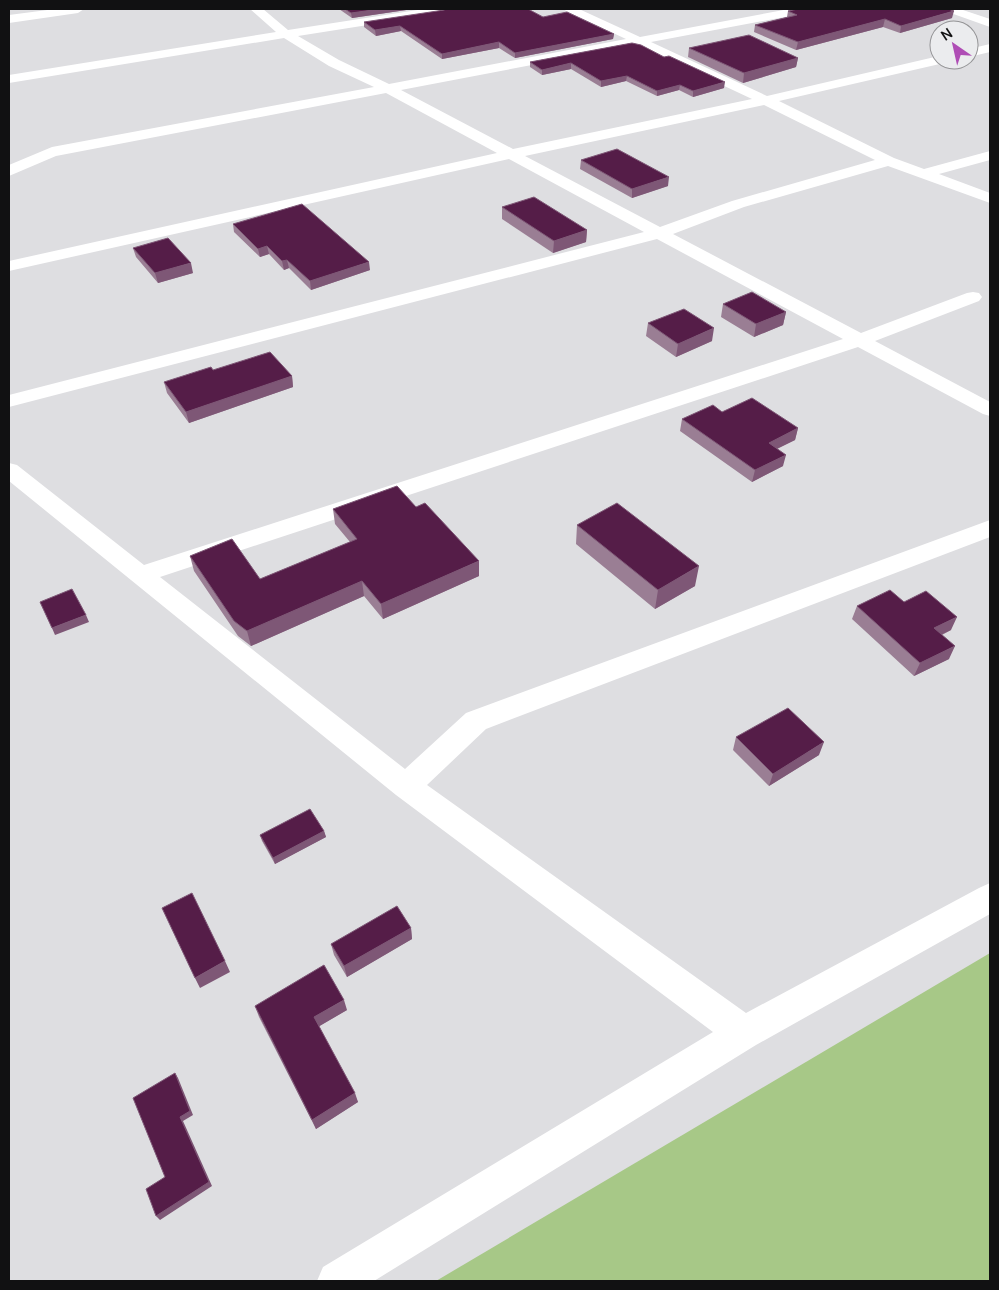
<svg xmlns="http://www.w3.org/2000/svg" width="999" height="1290" viewBox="0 0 999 1290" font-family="Manrope,sans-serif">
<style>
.green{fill:#a7c887}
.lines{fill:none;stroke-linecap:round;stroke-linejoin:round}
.minor{fill:#fff;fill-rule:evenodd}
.wall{fill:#9a7e94}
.shaded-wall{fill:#7e5776}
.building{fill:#551d48;stroke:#7e5776}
</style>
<rect width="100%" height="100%" fill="#dedee1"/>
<!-- green -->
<path class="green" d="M990 953V1281H436Z"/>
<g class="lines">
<!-- minor -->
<path class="minor" d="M55 9H84L78 13 9 23V15Z
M250 9H263L288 30 424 9H450L444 13 298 36 339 60 389 84 626 39 566 11 564 9H579L640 37 789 9H812L806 13 651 42 767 96 939 56V60H945L944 63 779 101 894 158 924 169 990 151V160L939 174 990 193V203L888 166 744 207 673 234 861 333 967 293 973 292 979 293 982 297 979 301 875 341 990 402V416L983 414 858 347 160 577 405 769 466 713 990 520V537L486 729 427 785 746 1013 979 888 990 883V914L756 1045 374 1281H317L323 1267 713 1032 396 795 9 481V463L17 465 144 565 843 339 657 239 9 407V395L644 232 509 159 9 271V261L497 153 386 93 56 156 9 176V165L52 147 374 87 329 66 284 38 9 83V75L276 32ZM637 45 752 99 513 149 401 90ZM764 105 875 160 732 201 660 227 525 156Z
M943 9H960L990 19V27L945 11Z
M990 44V52L969 57V49Z"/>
</g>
<!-- wall -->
<path class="wall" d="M339 9H413L352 18Z
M788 11 952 18 900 33 883 27 796 50 754 32 755 25 787 17Z
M543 17 614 34 613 39 515 58 499 48 442 59 401 31 376 36 364 27V22Z
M632 43 724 88 693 97 679 90 657 96 626 81 601 87 571 69 542 75 530 67V62Z
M689 48 798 58 796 67 743 83 688 57Z
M581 160 668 186 632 198 580 169Z
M502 207 587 230 586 242 553 253 502 219Z
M233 224 370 270 311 290 289 268 284 270 269 254 260 257 234 232Z
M133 248 193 273 158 283 136 257Z
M723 304 786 312 783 325 754 337 721 317Z
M648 323 712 341 676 357 646 336Z
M292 376 293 387 189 423 167 393 164 382Z
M722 412 798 428 795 440 777 449 783 466 752 482 680 431 682 419Z
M333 509 479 576 383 619 364 596 251 646 238 636 194 571 190 556 260 579 350 542 335 524Z
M577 525 695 586 655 609 576 544Z
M904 602 951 630 942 635 949 659 914 676 852 619 857 606Z
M736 737 819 755 769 786 733 750Z
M324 831 326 837 275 864 262 841 260 835Z
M411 928 412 939 347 977 334 955 331 944Z
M255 1006 347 1010 319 1026 358 1102 316 1129 259 1017Z"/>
<!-- shaded-wall -->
<path class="shaded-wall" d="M380 9H413L352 18 351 13Z
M954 11 952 18 900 33 901 26Z
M885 19 883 27 796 50 798 42Z
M400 26 401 31 376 36 375 30Z
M614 34 613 39 515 58V53Z
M499 42V48L442 59V54Z
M798 58 796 67 743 83 744 73Z
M571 63V69L542 75V70Z
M627 76 626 81 601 87V81Z
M725 82 724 88 693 97V91Z
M680 85 679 90 657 96V91Z
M669 177 668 186 632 198V189Z
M587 230 586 242 553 253 554 241Z
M267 246 269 254 260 257 258 249Z
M287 260 289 268 284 270 282 261Z
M369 262 370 270 311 290 310 281Z
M191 263 193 273 158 283 155 273Z
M786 312 783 325 754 337 756 324Z
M714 328 712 341 676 357 678 344Z
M292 376 293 387 189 423 186 412Z
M798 428 795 440 766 454 769 443Z
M786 455 783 466 752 482 755 470Z
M479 561V576L383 619 381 604Z
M699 566 695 586 655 609 658 590Z
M362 581 364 596 251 646 247 631Z
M86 615 89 622 55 635 52 628Z
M957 617 951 630 928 641 934 628Z
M955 646 949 659 914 676 920 663Z
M824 742 819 755 769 786 773 774Z
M324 831 326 837 275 864 273 858Z
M411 928 412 939 347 977 344 966Z
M225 961 230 972 200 988 195 978Z
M344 1000 347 1010 318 1027 314 1017Z
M175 1073 178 1078 193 1115 183 1121 212 1186 160 1220 156 1216 180 1117Z
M355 1093 358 1102 316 1129 312 1120Z"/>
<!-- building -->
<path class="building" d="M345 9H380L351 13Z
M446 9H528L543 17 567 12 614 34 515 53 499 42 442 54 400 26 375 30 364 22 444 10Z
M798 9H948L954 11 901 26 885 19 798 42 755 25 797 15 788 11Z
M749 35 798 58 744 73 689 48Z
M632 43 641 45 664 57 669 56 725 82 693 91 680 85 657 91 627 76 601 81 571 63 542 70 530 62Z
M617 149 669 177 632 189 581 160Z
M534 197 587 230 554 241 502 207Z
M302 204 369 262 310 281 287 260 282 261 267 246 258 249 233 224Z
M168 238 191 263 155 273 133 248Z
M752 292 786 312 756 324 723 304Z
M684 309 714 328 678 344 648 323Z
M270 352 292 376 186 412 164 382 211 367 213 370Z
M752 398 798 428 769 443 786 455 755 470 682 419 713 405 722 412Z
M397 486 416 507 425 503 479 561 381 604 362 581 247 631 234 621 190 556 232 539 260 579 357 539 333 509Z
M617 503 699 566 658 590 577 525Z
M72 589 86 615 52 628 40 602Z
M890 590 904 602 926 591 957 617 934 628 955 646 920 663 857 606Z
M788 708 824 742 773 774 736 737Z
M310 809 324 831 273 858 260 835Z
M192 893 225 961 195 978 162 908Z
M397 906 411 928 344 966 331 944Z
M324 965 344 1000 314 1017 355 1093 312 1120 255 1006Z
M175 1073 190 1111 180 1117 209 1182 156 1216 146 1189 165 1177 133 1098Z"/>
<!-- border -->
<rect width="999" height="1290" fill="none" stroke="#111112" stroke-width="20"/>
<!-- north arrow -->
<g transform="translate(954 45) rotate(326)"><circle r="24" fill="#ebecee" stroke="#949496"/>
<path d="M0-4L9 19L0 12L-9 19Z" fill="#af4db5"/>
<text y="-8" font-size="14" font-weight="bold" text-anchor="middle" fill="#111112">N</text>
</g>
</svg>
